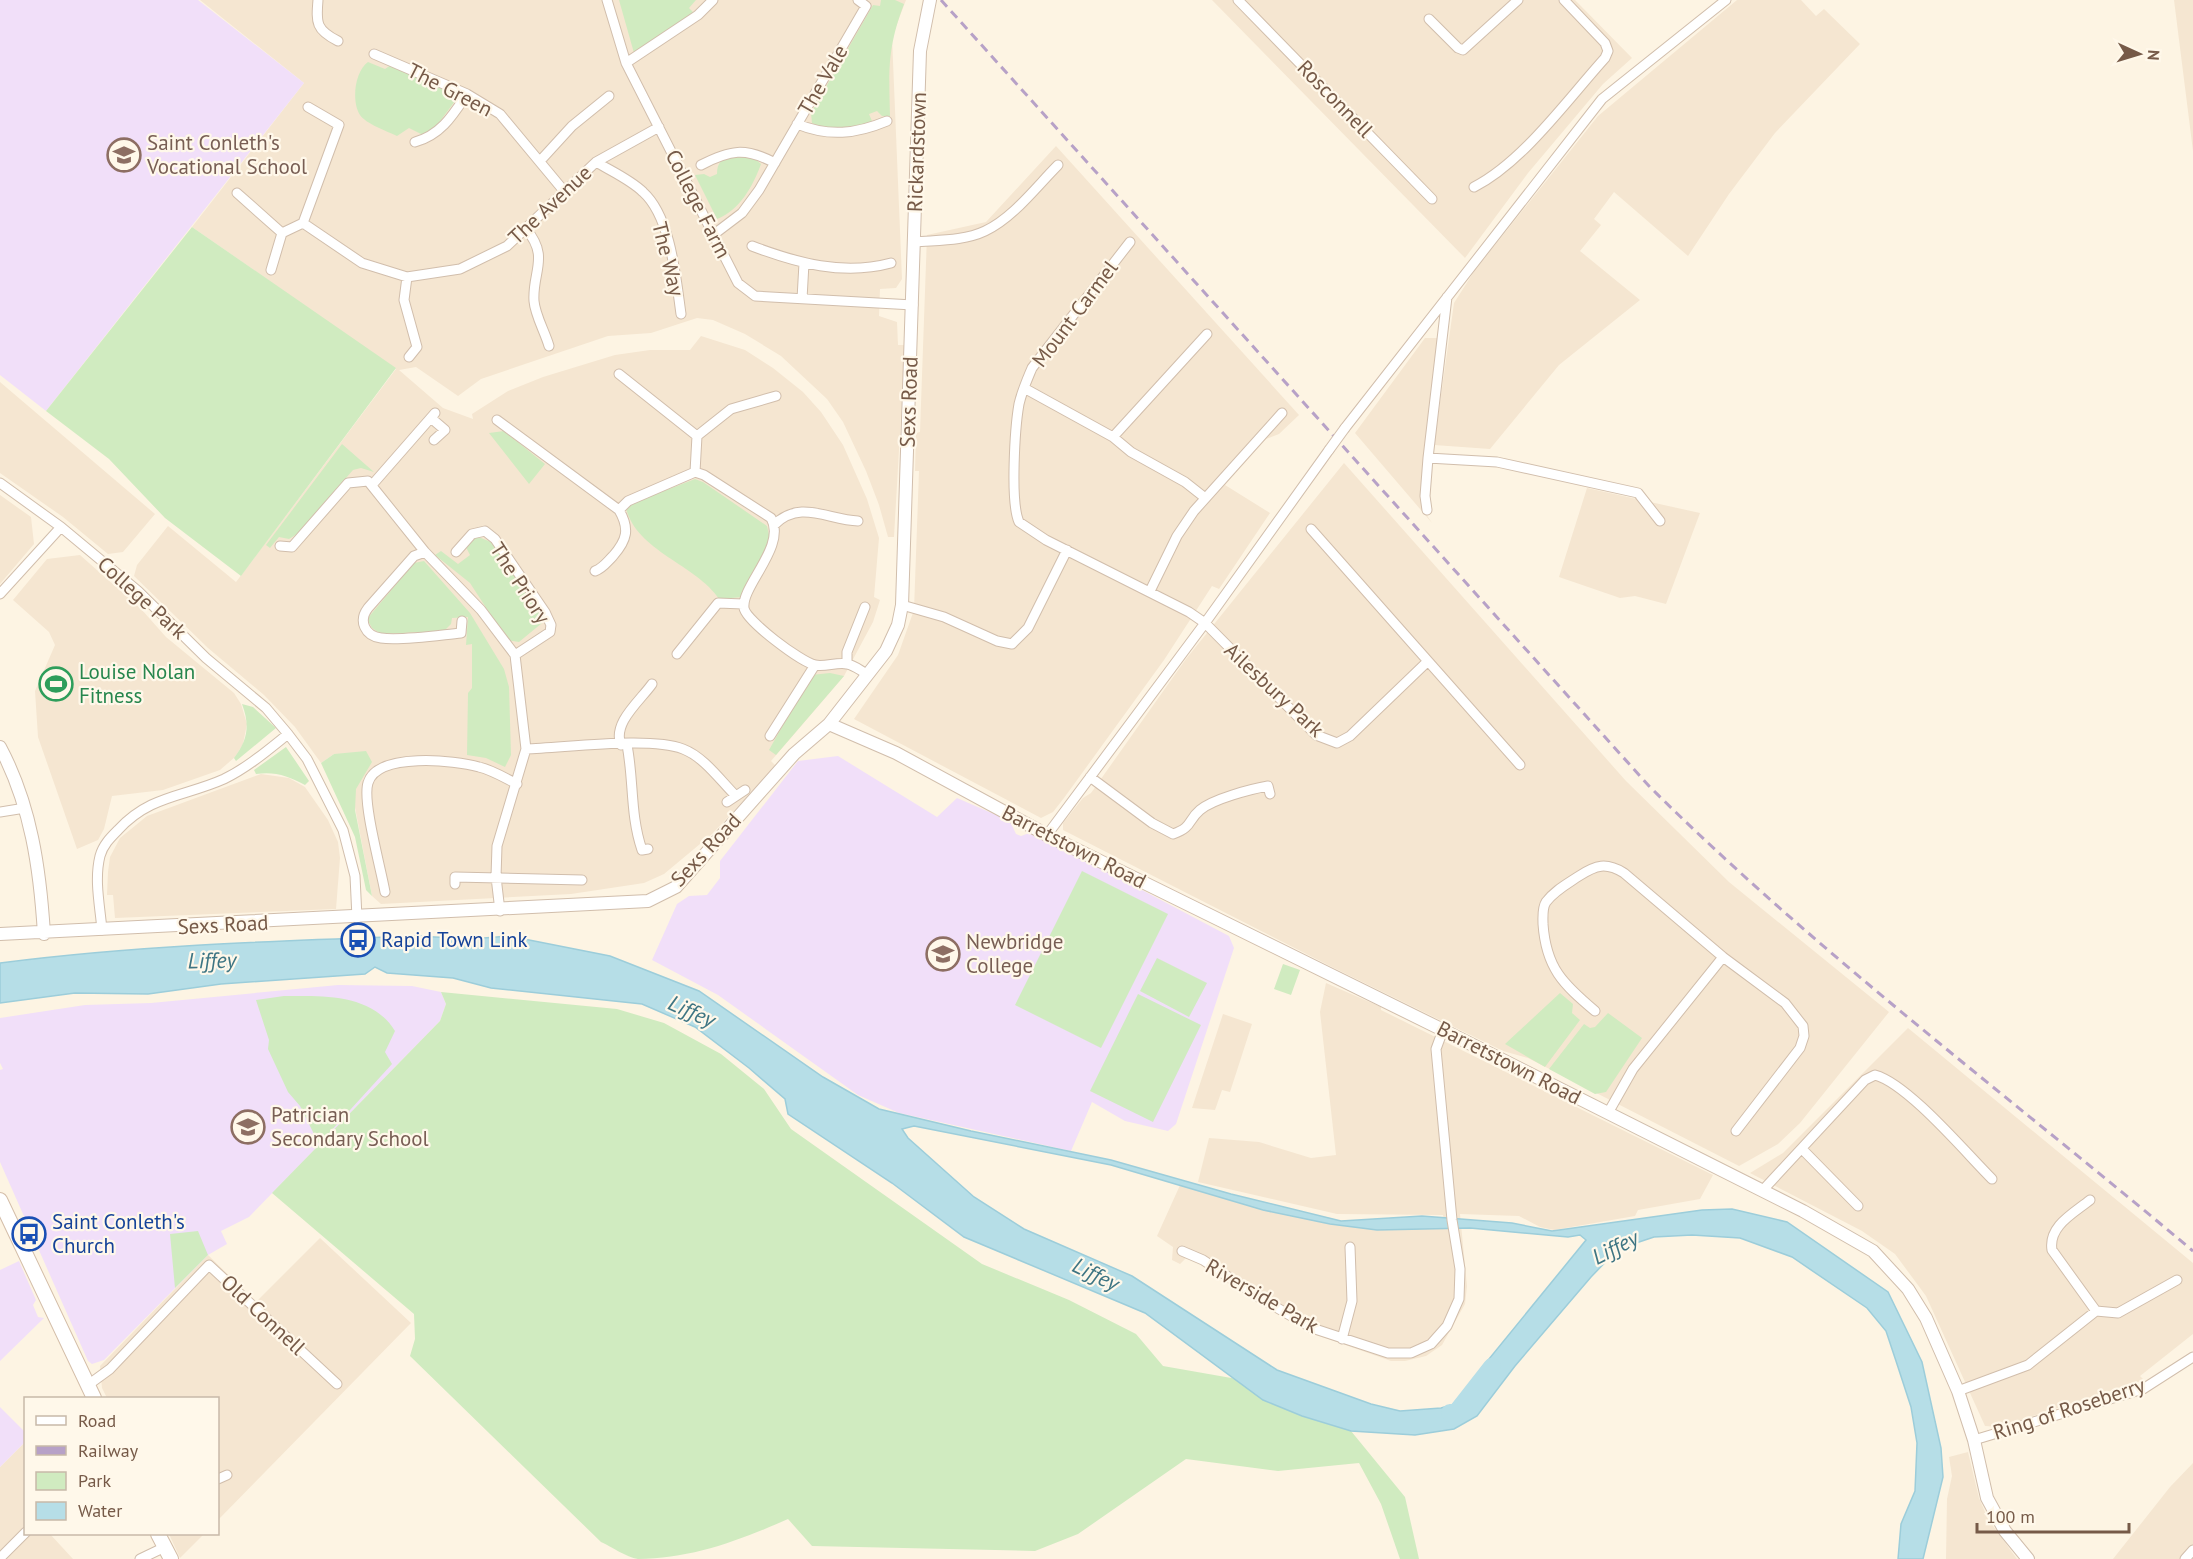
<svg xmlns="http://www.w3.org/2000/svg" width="2193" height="1559" viewBox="0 0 2193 1559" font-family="'PT Sans',sans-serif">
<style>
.residential{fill:#f5e6d1}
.education{fill:#f1dff9}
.green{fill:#d0ebc0}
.water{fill:#b6dee7;stroke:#9ccdda;stroke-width:1.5;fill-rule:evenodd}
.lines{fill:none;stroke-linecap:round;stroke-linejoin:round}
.river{stroke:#b6dee7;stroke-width:18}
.minor-casing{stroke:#d1beac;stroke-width:11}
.tertiary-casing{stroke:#d1beac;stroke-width:14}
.secondary-casing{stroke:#d4bea9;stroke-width:16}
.minor{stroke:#fff;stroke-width:9}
.tertiary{stroke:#fff;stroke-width:12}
.secondary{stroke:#fff;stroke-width:14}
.rail{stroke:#b7a1c7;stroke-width:3;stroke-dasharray:9 6;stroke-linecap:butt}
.minor-bridge-casing{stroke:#d1beac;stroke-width:11;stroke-linecap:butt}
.minor-bridge{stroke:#fff;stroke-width:9}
.labels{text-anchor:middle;stroke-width:4.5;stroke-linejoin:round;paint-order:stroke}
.street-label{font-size:21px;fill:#765a48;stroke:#fff8ea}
.education-label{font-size:21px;fill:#785e54;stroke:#fff8ea;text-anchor:start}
.leisure-label{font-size:21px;fill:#27864d;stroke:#fff8ea;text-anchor:start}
.transit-label{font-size:21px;fill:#164399;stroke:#fff8ea;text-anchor:start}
.water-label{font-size:22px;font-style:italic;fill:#3e7583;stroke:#fff8ea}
</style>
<rect width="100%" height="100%" fill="#fdf4e3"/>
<!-- residential -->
<path class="residential" d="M200 0H906L892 37 902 279 896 288 880 289 879 316 897 322 898 345H905L894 537H888L879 505 866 471 843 422 827 399 781 356 745 334 713 320 697 318 651 333 608 336 481 379 458 396 416 367 399 370 443 408 473 419 472 414 508 391 543 377 615 355 650 350H690L701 336 745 350 773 368 803 392 821 412 843 445 867 499 879 538 874 597 880 600 873 622 844 676 771 761 776 766 712 834 664 874 644 883 571 894 381 904 372 896 352 792 334 754 321 763 295 727 264 695 208 648 134 576 137 565 168 526 236 582 396 369 192 227 304 83Z
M1212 0H1575L1632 58 1603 84 1528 173 1465 258Z
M1737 0H1801L1816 16 1824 9 1860 44 1775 133 1729 194 1688 256 1614 192 1594 219 1601 225 1580 251 1640 300 1559 365 1490 449 1434 445 1454 303 1475 270 1598 116Z
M2174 0H2193V151Z
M1056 146 1299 415 1279 434 1266 439 1225 485 1270 513 1219 589 1212 586 1164 660 1064 798 1053 812 1041 818 854 719 898 655 914 610 919 471H915L916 433 920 432 927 235 986 222Z
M1425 338H1440L1426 514 1432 523 1355 433Z
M0 382 155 514 123 552 108 554 63 517 0 473Z
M1344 463 1626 781 1729 882 1889 1012 1800 1123 1778 1144 1739 1166 1528 1058 1503 1051 1332 967 1063 830V823L1083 798 1091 793 1186 659Z
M1587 488 1700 513 1666 604 1635 596 1620 598 1559 577Z
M0 495 31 517 34 544 0 584Z
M80 555 142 610 166 637 234 693 241 704 247 724 243 744 235 757 220 770 163 790 112 796 104 829 98 840 77 849 38 737 35 691 55 645 49 632 13 600 47 559Z
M261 774 289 778 305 787 328 820 338 842 340 858 336 909 115 918 113 895H107L108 872 110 857 120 838 147 816Z
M1326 983 1381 1007V1010L1713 1175 1700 1199 1638 1210 1635 1216 1554 1230 1540 1227 1519 1216 1460 1214 1467 1286 1465 1304 1442 1345 1426 1356 1405 1361H1391L1317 1335 1201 1262 1187 1257 1180 1264 1172 1260 1173 1247 1157 1236 1181 1183 1332 1222 1445 1223 1443 1215 1337 1214 1198 1182 1209 1138 1259 1142 1311 1158 1336 1155 1320 1012Z
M1223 1014 1252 1024 1230 1092 1222 1090 1215 1110 1192 1108Z
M1908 1028 2193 1263V1334L2140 1376 2144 1380 1999 1427 1985 1426 1926 1296 1895 1254 1862 1231 1750 1173 1783 1153Z
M320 1238 411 1323 218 1520V1398H107L102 1388 100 1366 208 1255 256 1302Z
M25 1442 26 1534H50L73 1559H0V1467Z
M1968 1452 1979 1498 1988 1519 2017 1559H1946L1947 1499 1952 1476 1949 1457Z
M2193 1463V1559H2113L2170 1487Z
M169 1534H204L180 1558Z"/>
<!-- education -->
<path class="education" d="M0 0H198L304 83 46 411 0 375Z
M838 756 937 817 957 798 1010 821 1016 834 1021 836 1032 832 1229 936 1234 948 1176 1124 1168 1131 1125 1121 1092 1102 1071 1151 899 1113 858 1095 718 995 652 960 677 904 689 896 707 895 720 878V861L798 761Z
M338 985 412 986 441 992 446 1004 440 1021 249 1217 221 1231 227 1244 208 1255 104 1360 92 1364 88 1361 0 1162V1070L3 1069 0 1063V1018L85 1005 151 1003Z
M19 1261 36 1300 33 1305 38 1317 44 1318 0 1361V1270Z
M0 1407 26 1433 25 1442 0 1467Z"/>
<!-- green -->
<path class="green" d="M619 0H696L689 8 696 15 634 53Z
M881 0H895L904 4C887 49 889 70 890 116H882L877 111 869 114 872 121C859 134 827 131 812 123L811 113 873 5 880 6Z
M368 62 385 69 391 65 455 93 458 97 432 132 425 136 409 128 397 136C387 131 366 124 360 115 351 101 355 71 368 62Z
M733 155 753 157 761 164C753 186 740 210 717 219L695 175 704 174 710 177 717 174C717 162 722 159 733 155Z
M192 227 396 368 241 576 165 518 109 459 46 411Z
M504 431 545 464 529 484 489 433Z
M342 444 374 472 361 468 353 470 297 534 289 539 279 537 270 548 266 545Z
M695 479 703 482 767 526 770 539 743 597 719 599C697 565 636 551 626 508L630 504Z
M476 536 491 542 542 616V623L519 642 507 640 470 583 435 555 441 551 458 564 470 555 465 545Z
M424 561 470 613 504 669 509 687 511 755 505 767 486 758 467 755 468 693 472 688V644L466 645 468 617 452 618 451 624 444 631 381 634 372 628 367 619 414 563Z
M830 673 844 676 776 755 769 750 811 675Z
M242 704 253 707 276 728 236 761 234 758C248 740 250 725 242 704Z
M286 747 309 781 305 785C289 776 274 771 256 774L254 770Z
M366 751 372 762 356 789 355 810 372 896 366 890 355 837 321 763 334 754Z
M1082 871 1168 914 1101 1048 1015 1005Z
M1157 958 1207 983 1189 1017 1140 991Z
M1283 964 1300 970 1291 995 1274 989Z
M441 992 617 1009 664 1023 721 1054 764 1089 791 1129 982 1264 1069 1300 1136 1334 1163 1366 1237 1379 1263 1400 1302 1416 1351 1431 1405 1497 1419 1559H1400L1381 1504 1359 1463 1278 1471 1186 1459 1078 1534 1035 1551 812 1546 788 1519C741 1540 691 1559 638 1559 626 1557 612 1547 601 1542L410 1356 415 1339 414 1314 272 1193 440 1021 446 1004Z
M1560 993 1573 1004 1572 1013 1580 1020 1545 1067 1505 1044Z
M1138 994 1201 1025 1153 1122 1090 1091Z
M284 996C322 996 372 993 395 1031L385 1052 392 1064 319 1144 300 1106 288 1092 268 1049 269 1040 256 1000Z
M1608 1013 1642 1038 1606 1092 1595 1094 1549 1069 1584 1024 1590 1028 1595 1027Z
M198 1231 208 1255 175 1288 170 1234Z"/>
<!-- water -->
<path class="water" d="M417 936 471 939 509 936 610 956 699 991 823 1077 879 1109 971 1131 1111 1160 1231 1194 1341 1221 1422 1216 1512 1223 1552 1231 1702 1210 1732 1209 1787 1222 1888 1292 1922 1362 1941 1448 1943 1477 1923 1559H1898L1901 1524 1915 1491 1917 1443 1911 1407 1896 1361 1886 1331 1867 1308 1792 1257 1740 1238 1692 1235 1654 1237 1618 1249 1591 1277 1515 1366 1477 1416 1454 1429 1415 1435 1351 1431 1302 1416 1263 1400 1145 1313 964 1237 892 1183 788 1114 785 1099 749 1068 695 1027 642 1004 491 988 453 978 387 973 375 967 365 974 221 984 148 994 75 993 0 1003V963C140 945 275 941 417 936ZM914 1126 1111 1165 1263 1210 1330 1224 1377 1230 1470 1228 1568 1237 1580 1235 1586 1240 1480 1370 1477 1391 1472 1399 1441 1408 1400 1411 1371 1404 1277 1370 1132 1276 1024 1229 974 1197 908 1138 902 1129Z"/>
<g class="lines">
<!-- river -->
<path class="river" d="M1450 1413H1456L1492 1367"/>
<defs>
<path id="minor" d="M318 0C316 23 316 30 338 41
M607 0 626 63 738 283 755 296 913 305
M1238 0 1432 199
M1429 19 1458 48 1463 50 1518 0
M374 54 467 94 500 114 564 191
M626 63 698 15 713 0
M308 107 339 125 303 223 362 263 407 277 460 269 507 246 596 162 659 127
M797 124C829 137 856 134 887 121
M415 142C441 135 453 115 467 94
M540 161 572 126 609 96
M596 162C611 171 631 180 643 192 671 217 676 279 681 314
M701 165C730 150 745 147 775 163
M1474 187C1523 162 1567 100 1605 58L1608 51 1605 43 1564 0
M237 193 282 233 303 223
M526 229C550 257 532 272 534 301 535 315 545 332 549 346
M713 235 742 213 759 190 866 6 858 0
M915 242C937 240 964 241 985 231 1013 218 1036 187 1058 165
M1130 242 1032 368C1027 380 1022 391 1019 404 1015 427 1010 502 1019 522L1046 540 1189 612 1205 623 1316 735 1337 743 1350 736 1427 662
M752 246C797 263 843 276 891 263
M271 270 282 233
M407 277 404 300 417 347 409 357
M802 299 804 263
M619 374 697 436
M1024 388 1113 437 1131 452 1185 482 1204 497
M776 396 731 409 697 436 695 472 704 475 771 518C787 546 741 586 744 608 746 621 801 662 815 665 825 667 837 662 847 664 854 665 861 671 867 674
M431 418 445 430 434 440
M497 420 619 510C630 529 627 540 613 556 606 563 603 568 595 571
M1345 428 1602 99 1726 0
M1113 437 1207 334
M1428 458 1447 297
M0 483 61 527 138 591 206 658 266 708 288 734 307 759 343 830 355 876 357 918
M372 485 435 413
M619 510 628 501 695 472
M1427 510 1425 496 1428 458 1497 462 1638 493 1660 521
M774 525C800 499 828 520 858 521
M1311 529 1520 765
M280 546 292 547 348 483 368 481 425 552 481 610 515 655 526 749 497 846 496 877 500 911
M425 552 414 556 368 608C358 621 365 636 381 638 401 641 440 635 461 633L462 621
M456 552 472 534 485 531 495 539 545 612 551 625 550 632 515 655
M1150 591 1177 536 1194 511 1282 413
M0 594 61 527
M902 605 944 617 997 641 1012 644 1028 628 1067 550
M677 654 718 603 743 604
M847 664V652L865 607
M770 736 815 665
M621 745C612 723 640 701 652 684
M627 745C634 781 630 815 642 850L648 849
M526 749C565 748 650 736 683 749 704 757 720 780 735 795
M1090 777 1152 823 1173 834C1193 827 1187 821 1200 810 1213 799 1251 789 1268 786L1270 794
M727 802 745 790
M0 812 25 808
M1047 835 1205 623 1329 450
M455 884V877L582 880
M385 892C381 869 362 801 368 783 377 752 455 760 479 767 492 770 505 778 517 784
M102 930C100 906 94 880 100 856 103 845 110 838 118 830 150 795 184 797 224 779 247 768 268 750 288 734
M1595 1011C1563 984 1546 968 1543 924 1543 917 1542 908 1546 902 1554 891 1567 884 1579 876 1596 865 1606 862 1624 873L1723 957 1785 1003 1803 1026 1804 1036 1800 1048 1736 1131
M1608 1113 1633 1069 1723 957
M1803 1150 1858 1206
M1762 1191 1865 1080 1875 1075C1908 1084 1965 1152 1992 1179
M2090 1200C2074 1213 2048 1226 2052 1250L2096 1311
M1182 1251 1203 1260 1260 1298 1312 1328 1388 1353H1411L1431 1344 1447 1326 1459 1299 1460 1269 1452 1220 1436 1049 1443 1030
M1342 1339 1352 1301 1350 1247
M88 1385 110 1369 209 1265 337 1384
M1958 1391 2028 1365 2096 1311 2118 1313 2177 1280
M1974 1440 2143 1389 2193 1357
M218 1479 227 1475
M0 1558 26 1532
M140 1559 165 1547
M2185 1559 2193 1550"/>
<path id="tertiary" d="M829 724 896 753 1047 835 1443 1030 1803 1211 1873 1251 1908 1289 1926 1318 1958 1391 1974 1440 1987 1498 2005 1531 2028 1559
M0 747C31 805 40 869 44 934
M0 934 648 901 676 887 794 754 829 724 886 651 898 625 902 605 920 51 930 0"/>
<path id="secondary" d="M0 1200 94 1398
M158 1534 171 1559"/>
</defs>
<!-- minor casing -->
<use href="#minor" class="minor-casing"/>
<!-- tertiary casing -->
<use href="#tertiary" class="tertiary-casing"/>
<!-- secondary casing -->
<use href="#secondary" class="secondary-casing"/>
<!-- minor -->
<use href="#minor" class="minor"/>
<!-- tertiary -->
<use href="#tertiary" class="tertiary"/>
<!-- secondary -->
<use href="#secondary" class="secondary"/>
<!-- rail -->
<path class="rail" d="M941 0 1649 786C1818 954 2011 1098 2193 1251"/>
<defs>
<path id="minor-bridge" d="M1329 450 1345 428"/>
</defs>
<!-- minor-bridge casing -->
<use href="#minor-bridge" class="minor-bridge-casing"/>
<!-- minor-bridge -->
<use href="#minor-bridge" class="minor-bridge"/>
</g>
<!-- icons -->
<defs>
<symbol id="school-ring" viewBox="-11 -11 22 22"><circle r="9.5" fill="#fff8ea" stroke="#8d6e63" stroke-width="1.5"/><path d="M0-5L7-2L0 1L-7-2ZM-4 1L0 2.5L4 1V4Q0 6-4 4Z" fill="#8d6e63"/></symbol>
<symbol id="stadium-ring" viewBox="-11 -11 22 22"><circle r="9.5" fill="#fff8ea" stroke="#2e9e5b" stroke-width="1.5"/><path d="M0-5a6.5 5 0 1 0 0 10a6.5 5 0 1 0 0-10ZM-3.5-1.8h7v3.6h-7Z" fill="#2e9e5b"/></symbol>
<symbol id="bus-ring" viewBox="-11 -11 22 22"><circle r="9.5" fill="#fff8ea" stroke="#1a4fb4" stroke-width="1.5"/><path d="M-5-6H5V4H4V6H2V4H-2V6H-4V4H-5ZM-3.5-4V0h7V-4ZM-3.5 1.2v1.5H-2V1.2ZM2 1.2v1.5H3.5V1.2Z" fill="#1a4fb4"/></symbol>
</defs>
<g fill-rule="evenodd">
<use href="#school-ring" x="105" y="136" width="38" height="38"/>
<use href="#stadium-ring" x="37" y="665" width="38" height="38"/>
<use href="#bus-ring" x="339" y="921" width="38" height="38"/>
<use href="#school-ring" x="924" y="935" width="38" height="38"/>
<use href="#school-ring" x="229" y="1108" width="38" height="38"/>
<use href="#bus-ring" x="10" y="1215" width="38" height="38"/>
</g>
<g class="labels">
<!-- street labels -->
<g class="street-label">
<text transform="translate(823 80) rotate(-60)" y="7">The Vale</text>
<text transform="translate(450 90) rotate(27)" y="7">The Green</text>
<text transform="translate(1335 99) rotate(46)" y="7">Rosconnell</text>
<text transform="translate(917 152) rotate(-88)" y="7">Rickardstown</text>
<text transform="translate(698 204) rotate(63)" y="7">College Farm</text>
<text transform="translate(550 205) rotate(-43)" y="7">The Avenue</text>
<text transform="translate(668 259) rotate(76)" y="7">The Way</text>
<text transform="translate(1075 314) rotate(-53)" y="7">Mount Carmel</text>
<text transform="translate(909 402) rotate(-88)" y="7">Sexs Road</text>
<text transform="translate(520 583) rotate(57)" y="7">The Priory</text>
<text transform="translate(142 598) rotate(42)" y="7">College Park</text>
<text transform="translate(1274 690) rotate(43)" y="7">Ailesbury Park</text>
<text transform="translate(1074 847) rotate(27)" y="7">Barretstown Road</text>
<text transform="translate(706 850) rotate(-47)" y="7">Sexs Road</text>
<text transform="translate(223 925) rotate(-3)" y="7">Sexs Road</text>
<text transform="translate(1509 1063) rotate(27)" y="7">Barretstown Road</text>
<text transform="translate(1262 1296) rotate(30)" y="7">Riverside Park</text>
<text transform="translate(263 1315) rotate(43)" y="7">Old Connell</text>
<text transform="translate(2069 1409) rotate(-18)" y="7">Ring of Roseberry</text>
</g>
<!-- education labels -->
<g class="education-label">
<text x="147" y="150">Saint Conleth's<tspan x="147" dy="24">Vocational School</tspan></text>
<text x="966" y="949">Newbridge<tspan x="966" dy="24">College</tspan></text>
<text x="271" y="1122">Patrician<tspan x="271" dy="24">Secondary School</tspan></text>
</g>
<!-- leisure labels -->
<g class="leisure-label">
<text x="79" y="679">Louise Nolan<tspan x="79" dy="24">Fitness</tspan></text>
</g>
<!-- transit labels -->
<g class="transit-label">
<text x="381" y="947">Rapid Town Link</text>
<text x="52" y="1229">Saint Conleth's<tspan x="52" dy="24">Church</tspan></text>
</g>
<!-- water labels -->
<g class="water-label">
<text transform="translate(212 960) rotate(-1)" y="8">Liffey</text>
<text transform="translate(692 1011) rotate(24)" y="8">Liffey</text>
<text transform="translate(1615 1247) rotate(-27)" y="8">Liffey</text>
<text transform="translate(1096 1274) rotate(26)" y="8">Liffey</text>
</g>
</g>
<!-- legend -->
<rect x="24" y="1397" width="195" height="138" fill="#fff8ea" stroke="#c8b9a9" stroke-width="1.5"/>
<rect x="36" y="1416" width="30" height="9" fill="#ffffff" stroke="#c8b9a9" stroke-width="1.5"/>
<text x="78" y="1427" font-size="18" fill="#765a48">Road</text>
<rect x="36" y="1446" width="30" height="9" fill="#b7a1c7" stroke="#c8b9a9" stroke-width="1.5"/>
<text x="78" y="1457" font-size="18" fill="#765a48">Railway</text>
<rect x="36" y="1472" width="30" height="18" fill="#d0ebc0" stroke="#c8b9a9" stroke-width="1.5"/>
<text x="78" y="1487" font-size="18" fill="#765a48">Park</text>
<rect x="36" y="1502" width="30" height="18" fill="#b6dee7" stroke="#c8b9a9" stroke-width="1.5"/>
<text x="78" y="1517" font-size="18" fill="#765a48">Water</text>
<!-- north arrow -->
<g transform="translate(2139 54) rotate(94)" stroke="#fff8ea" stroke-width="4.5" paint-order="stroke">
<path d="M0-4.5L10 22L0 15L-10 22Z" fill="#765a48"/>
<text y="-9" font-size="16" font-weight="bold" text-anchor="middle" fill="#765a48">N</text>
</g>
<!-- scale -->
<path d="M1977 1523v9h152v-9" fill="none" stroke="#765a48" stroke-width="3"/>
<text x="1986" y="1523" font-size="18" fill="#765a48" stroke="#fff8ea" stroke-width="4.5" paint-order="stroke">100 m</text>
</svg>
